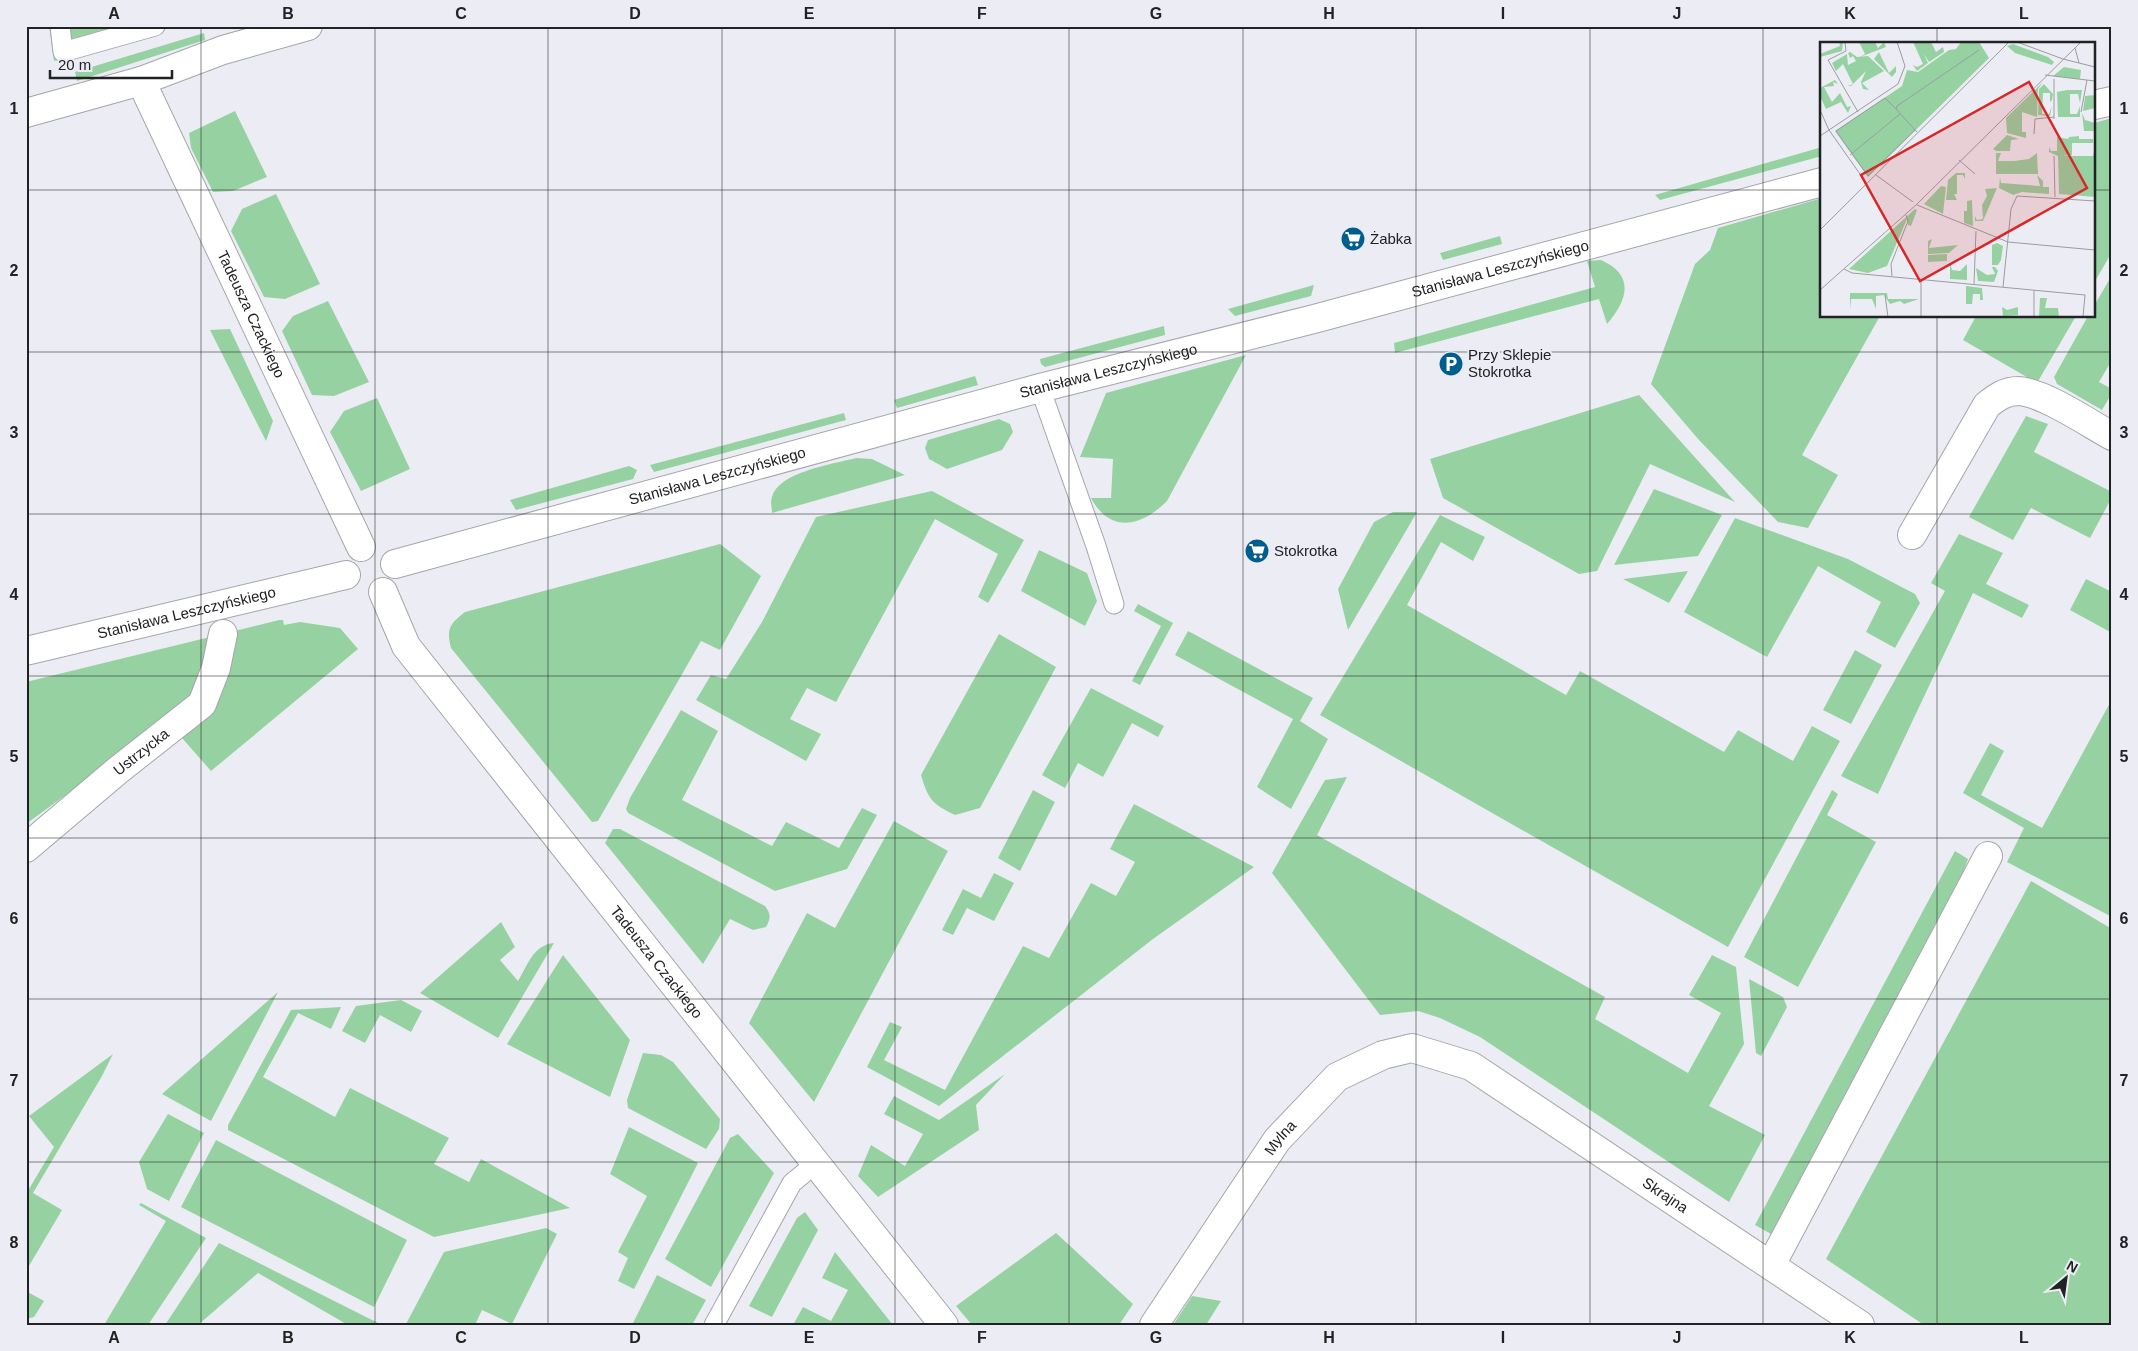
<svg xmlns="http://www.w3.org/2000/svg" width="2138" height="1351" viewBox="0 0 2138 1351" font-family="Arial,sans-serif">
<style>
.green{fill:#96d2a1}
.lines{fill:none;stroke-linecap:round;stroke-linejoin:round}
.service-casing{stroke:#a4a6ac;stroke-width:21}
.minor-casing{stroke:#a4a6ac;stroke-width:30}
.tertiary-casing{stroke:#a4a6ac;stroke-width:30}
.service{stroke:#fff;stroke-width:19}
.minor{stroke:#fff;stroke-width:28}
.tertiary{stroke:#fff;stroke-width:28}
.grid{fill:none;stroke:#212224;stroke-width:1;stroke-opacity:0.55}
.labels{text-anchor:middle;stroke-width:4;stroke-linejoin:round;paint-order:stroke}
.poi-label{font-size:15px;fill:#212224;stroke:#ecedf4;text-anchor:start}
.street-label{font-size:15px;fill:#212224;stroke:#ecedf4}
.inset-road{fill:none;stroke:#9b9ca1;stroke-width:1}
.view{fill:#d62828;fill-opacity:0.15;stroke:#d62828;stroke-width:2.5}
.inset-edge{fill:none;stroke:#212224;stroke-width:2.5}
.neatline{fill:none;stroke:#212224;stroke-width:2}
.grid-label{font-size:16px;text-anchor:middle;font-weight:bold;fill:#212224}
</style>
<rect width="100%" height="100%" fill="#ecedf4"/>
<!-- green -->
<path class="green" d="M49 26H177L54 61Z
M204 33 205 40 77 81 75 72Z
M235 111 267 177 233 191 213 192 191 148 189 133Z
M2112 118V252L2094 283V123Z
M1822 147V156L1660 200 1655 195Z
M276 194 320 284 285 299 264 297 231 231 242 209Z
M1822 198V316H1880L1802 455 1838 475 1808 528 1778 522 1699 440 1651 384 1695 264 1710 250 1718 228Z
M1500 236 1502 244 1443 260 1440 253Z
M1601 260C1635 275 1628 300 1607 324L1599 299 1395 353 1394 343 1595 287 1587 261Z
M2112 275V360L2099 382 2112 389V400L2109 398 2102 410 2057 384 2054 377 2088 316H2094V306Z
M1314 285 1311 296 1235 316 1228 309Z
M328 301 369 382 334 396 312 395 282 331 293 316Z
M1976 316H2076L2037 383 1963 340Z
M1164 326 1165 335 1045 367 1041 364 1040 359Z
M230 329 273 421 266 441 210 330Z
M1246 355 1167 501C1142 526 1111 535 1091 498H1111L1113 459 1080 457 1106 393Z
M975 376 978 385 897 408 894 400Z
M1639 395 1735 502 1650 464 1597 571 1579 574 1443 498 1430 459Z
M377 398 410 469 361 491 330 432 344 411Z
M844 413 846 420 654 472 650 465Z
M2026 416 2048 424 2034 452 2112 492V497L2090 538 2031 508 2013 540 1969 517Z
M999 419 1010 424 1013 432 1002 450 947 469 929 459 925 448 928 440Z
M856 458 872 459 905 475 772 513C772 508 770 502 772 497 778 472 833 464 856 458Z
M629 466 637 470 633 479 516 510 510 500Z
M1654 489 1722 515 1698 556 1614 565Z
M932 491 1024 540 988 603 978 597 998 554 935 519 836 702 807 688 790 719 821 734 806 761 696 700 711 675 726 679 762 622 816 517Z
M1393 512H1417L1348 630 1338 589 1374 522Z
M1440 515 1485 537 1473 561 1441 542 1407 605 1566 695 1580 671 1724 752 1738 730 1793 761 1812 726 1840 741 1728 947 1320 715Z
M1735 518 1848 559 1915 594 1920 603 1895 648 1866 632 1881 602 1818 566 1767 657 1684 612Z
M1959 534 2003 553 1986 584 2029 605 2022 618 1973 593 1878 794 1841 776 1945 591 1931 583Z
M720 544 761 576 720 650 701 641 598 821 592 822 451 648C446 628 450 624 465 612Z
M1039 550 1087 573 1097 601 1085 626 1021 591Z
M1688 571 1669 603 1623 579Z
M2086 579 2112 592V633L2070 610Z
M1138 604 1173 623 1140 685 1132 681 1161 626 1134 611Z
M279 620H283L284 625 300 622 340 628 358 649 211 771 182 738 211 704 127 750 26 824V682Z
M1188 631 1313 698 1300 721 1328 739 1291 809 1257 787 1293 719 1175 655Z
M999 634 1056 667 980 808 955 815C932 804 928 799 921 775Z
M1855 650 1882 665 1851 724 1823 710Z
M1091 688 1164 726 1158 737 1132 723 1103 777 1078 763 1065 788 1042 775Z
M2112 699V917L2007 862 2024 828 1963 793 1990 743 2004 751 1981 795 2042 828Z
M681 710 718 731 682 800 772 846 786 822 839 848 862 808 877 815 847 869 775 891 628 813 626 809 630 798Z
M1347 777 1317 835 1605 997 1595 1019 1688 1073 1721 1013 1689 995 1712 955 1736 967 1744 1044 1709 1106 1765 1135 1729 1202 1480 1037 1440 1018 1418 1011 1380 1015 1272 873 1325 780Z
M1033 790 1055 802 1020 871 998 858Z
M1832 790 1838 794 1827 815 1876 842 1798 987 1744 957Z
M1134 804 1254 867 1153 939 939 1106 867 1067 890 1022 902 1027 884 1060 945 1090 1023 946 1049 958 1091 883 1116 896 1135 862 1110 849Z
M894 821 948 851 814 1102 749 1023 807 913 835 928Z
M613 829H620L765 906C771 914 771 918 766 927L753 930 730 919 703 964 605 843Z
M1955 851 1968 859 1964 870 1771 1234 1755 1225Z
M994 873 1014 883 994 921 967 908 953 935 942 930 963 889 981 898Z
M2031 881 2112 929V1325H1924L1826 1259Z
M501 922 515 947 500 960 518 981C528 965 533 945 554 943L498 1038 420 993Z
M563 955 630 1040 610 1097 507 1044Z
M1749 979 1783 997 1787 1007 1761 1056 1756 1053Z
M278 992 211 1121 162 1094Z
M401 1000 422 1011 411 1032 380 1015 365 1043 342 1031 356 1006Z
M341 1007 331 1029 298 1013 263 1077 335 1117 350 1088 449 1138 434 1164 469 1182 481 1159 570 1208 434 1237 228 1130V1125L291 1010Z
M643 1053 661 1055 673 1062 720 1119 719 1129 706 1149 628 1108 627 1100Z
M113 1054 102 1076 33 1193 62 1210 26 1271V1194L54 1147 29 1116Z
M1005 1074 976 1105 979 1130 878 1197 858 1176 871 1145 905 1166 923 1134 884 1114 894 1096 939 1120Z
M168 1114 204 1133 169 1201 147 1189 139 1162Z
M629 1127 698 1163 634 1289 618 1281 628 1258 618 1252 647 1196 610 1174Z
M738 1134 774 1173 711 1287 665 1259 730 1138Z
M216 1140 407 1240 374 1307 181 1207Z
M141 1203 206 1238 148 1325H104L166 1221 139 1205Z
M805 1212 818 1230 772 1317 749 1306 797 1218Z
M546 1228 557 1234 512 1324 482 1310 475 1325 406 1324 444 1252Z
M1056 1233 1133 1304 1119 1325H972L956 1306Z
M219 1243 382 1325H348L258 1273 198 1325H165Z
M835 1252 893 1325H793L803 1307 831 1321 848 1290 822 1278Z
M657 1275 706 1300 692 1325H632Z
M26 1291 44 1301 34 1317 26 1319Z
M1192 1296 1221 1301 1206 1325H1173Z"/>
<g class="lines">
<defs>
<path id="service" d="M60 26 63 52 155 26
M1040 388 1096 546 1114 604
M714 1325 792 1183 815 1164"/>
<g id="minor">
<path id="s1" d="M141 81 361 547"/>
<path d="M2094 105 2112 101"/>
<path d="M1912 535 1987 405C1996 398 2005 391 2018 391 2043 392 2088 423 2112 436"/>
<path id="s2" d="M395 564 1040 388 1314 319 1822 182"/>
<path id="s3" d="M383 592 406 646 944 1325"/>
<path id="s4" d="M26 651 346 575"/>
<path id="s5" d="M26 848 117 771 202 704 216 668 223 634"/>
<path d="M1771 1265 1988 856"/>
<path id="s6" d="M1154 1325 1277 1140 1337 1077 1383 1055 1412 1048 1471 1066 1860 1325"/>
</g>
<path id="tertiary" d="M26 113 141 81 223 50 308 26"/>
</defs>
<!-- service casing -->
<use href="#service" class="service-casing"/>
<!-- minor casing -->
<use href="#minor" class="minor-casing"/>
<!-- tertiary casing -->
<use href="#tertiary" class="tertiary-casing"/>
<!-- service -->
<use href="#service" class="service"/>
<!-- minor -->
<use href="#minor" class="minor"/>
<!-- tertiary -->
<use href="#tertiary" class="tertiary"/>
</g>
<!-- grid -->
<path class="grid" d="M201 26V1325M375 26V1325M548 26V1325M722 26V1325M895 26V1325M1069 26V1325M1243 26V1325M1416 26V1325M1590 26V1325M1763 26V1325M1937 26V44M26 190H1822M2094 190H2112M1937 316V1325M26 352H2112M26 514H2112M26 676H2112M26 838H2112M26 999H2112M26 1162H2112"/>
<!-- icons -->
<defs>
<symbol id="supermarket-disc" viewBox="-11 -11 22 22"><circle r="9.5" fill="#005e8e" stroke="#ecedf4"/><path d="M-6-5.5h2.5l.6 2H6L4.5 2H-2.5L-4.4-4H-6ZM-1.5 3.2a1.3 1.3 0 1 0 .1 0ZM3 3.2a1.3 1.3 0 1 0 .1 0Z" fill="#fff"/></symbol>
<symbol id="parking-disc" viewBox="-11 -11 22 22"><circle r="9.5" fill="#005e8e" stroke="#ecedf4"/><path d="M-3.5-5.5H1a3.5 3.5 0 0 1 0 7H-1V5.5H-3.5ZM-1-3.4V-.6H.8a1.4 1.4 0 0 0 0-2.8Z" fill="#fff"/></symbol>
</defs>
<g fill-rule="evenodd">
<use href="#supermarket-disc" x="1339" y="225" width="28" height="28"/>
<use href="#parking-disc" x="1437" y="350" width="28" height="28"/>
<use href="#supermarket-disc" x="1243" y="537" width="28" height="28"/>
</g>
<g class="labels">
<!-- poi labels -->
<g class="poi-label">
<text x="1370" y="244">Żabka</text>
<text x="1468" y="360">Przy Sklepie<tspan x="1468" dy="17">Stokrotka</tspan></text>
<text x="1274" y="556">Stokrotka</text>
</g>
<!-- street labels -->
<g class="street-label">
<text dy="5" stroke="none"><textPath href="#s2" startOffset="1144">Stanisława Leszczyńskiego</textPath></text>
<text dy="5" stroke="none"><textPath href="#s1" startOffset="258">Tadeusza Czackiego</textPath></text>
<text dy="5" stroke="none"><textPath href="#s2" startOffset="739">Stanisława Leszczyńskiego</textPath></text>
<text dy="5" stroke="none"><textPath href="#s2" startOffset="334">Stanisława Leszczyńskiego</textPath></text>
<text dy="5" stroke="none"><textPath href="#s4" startOffset="165">Stanisława Leszczyńskiego</textPath></text>
<text dy="5" stroke="none"><textPath href="#s5" startOffset="150">Ustrzycka</textPath></text>
<text dy="5" stroke="none"><textPath href="#s3" startOffset="462">Tadeusza Czackiego</textPath></text>
<text dy="5" stroke="none"><textPath href="#s6" startOffset="226">Mylna</textPath></text>
<text dy="5" stroke="none"><textPath href="#s6" startOffset="685">Skrajna</textPath></text>
</g>
</g>
<!-- overview -->
<g transform="translate(1820 42)">
<rect width="275" height="275" fill="#ecedf4"/>
<path d="M19 0H23L22 9 0 15V12L20 4ZM39 0H55L58 6 64 0 66 5 40 15 45 12ZM93 0H111L116 10 123 5 124 10 109 20 104 12 108 21 97 29 93 23 97 25 103 22ZM141 0H159L169 16 48 135 15 89 82 44 87 28 98 30 129 8 136 7ZM193 2 228 15 234 20 232 23 195 11 187 4ZM30 10 37 15 48 14 64 29 42 41 49 48 43 47 41 40 46 29 31 44H28L33 42 23 22 16 29 12 21 27 12 28 23 36 19 33 14 30 16 28 11ZM59 10 69 31 76 24V30L72 35 54 17ZM244 25 261 28 260 37 233 34ZM15 38 18 42 13 40 14 44 4 45 12 60 20 51 27 65 31 64 28 71 21 60 6 67 0 54V46ZM223 40 218 47 217 75 202 70V90H206V96L187 91 186 76ZM224 42 233 52 232 58 230 60V51H223L222 72H229L232 64 230 74 218 73 219 47ZM247 48H262L260 61 258 52H250V72H257L260 64V75H238L237 50ZM275 53V66L263 69 265 54ZM262 71 265 78 275 81V89H264ZM187 93 199 97 191 98 190 109H176L173 107ZM259 94V97H273V101H252V113L242 114H273L275 103V155L239 152 238 114 229 110V105L231 109H237V95L248 97 249 95ZM176 111H181L178 119H194L209 117 217 111 218 132H176ZM136 131H145V137L143 133H137V152H134L137 158H126L128 138ZM217 133 223 139V145H229V152L202 150 193 153 179 146 180 135 181 141 220 144ZM121 144 126 145 123 172 104 162ZM177 146 163 179H155V174L157 178 163 177 162 163 167 154 165 147ZM152 158 153 184 144 181V169H147V159ZM95 167 97 168 91 184 88 183 87 177 67 224 48 231 29 227ZM112 197 109 206 138 203 129 211 108 212V199ZM177 201 183 204 181 218 178 223H172V203ZM127 212V219L108 220V213ZM130 220 132 228 140 229 147 222V238L130 237ZM172 225H175L178 229 174 240 158 239 156 226 167 233 175 232ZM146 244 162 246 163 258H160V252H153L152 262H146ZM30 251H67L68 257H99L84 262 80 259 70 262 64 253 56 254V267L52 257H31L30 268ZM220 256H227L225 266H238L239 275H219ZM182 265 187 268 198 265V273L168 275 183 274Z" fill="#96d2a1"/>
<path class="inset-road" d="M25 0 26 9 8 18 38 70M197 0 243 17 275 25M255 6 259 21M225 33 275 39M76 67 65 56 16 89 48 134 95 88M0 68 9 88 47 142M261 70 267 38M234 77V37M97 90 76 67 77 64 159 8M214 92 215 77 234 75M0 94 78 42 85 24 77 0M30 113 80 72M234 114 235 155M139 118 155 132M56 133 93 160M97 163 188 200 275 208M0 188 189 0M24 227 32 231 265 253 263 275M72 234 71 222 88 179 86 173M154 242 156 189M183 245 191 167 197 154 275 159M0 248 96 163 261 0M65 253 68 275M101 275V237M214 275V248"/>
<path class="view" d="M209 40 267 146 100 239 41 133Z"/>
<rect width="275" height="275" class="inset-edge"/>
</g>
<!-- border -->
<rect width="2138" height="1351" fill="none" stroke="#ecedf4" stroke-width="55"/>
<!-- north arrow -->
<g transform="translate(2066 1278) rotate(29)" stroke="#ecedf4" stroke-width="4" paint-order="stroke">
<path d="M0-4L9 19L0 12L-9 19Z" fill="#212224"/>
<text y="-8" font-size="14" font-weight="bold" text-anchor="middle" fill="#212224">N</text>
</g>
<!-- scale -->
<path d="M50 70v8h122v-8" fill="none" stroke="#212224" stroke-width="2.5"/>
<text x="58" y="70" font-size="15" fill="#212224" stroke="#ecedf4" stroke-width="4" paint-order="stroke">20 m</text>
<rect x="28" y="28" width="2082" height="1296" class="neatline"/>
<g class="grid-label">
<text x="114" y="19">A</text>
<text x="288" y="19">B</text>
<text x="461" y="19">C</text>
<text x="635" y="19">D</text>
<text x="809" y="19">E</text>
<text x="982" y="19">F</text>
<text x="1156" y="19">G</text>
<text x="1329" y="19">H</text>
<text x="1503" y="19">I</text>
<text x="1677" y="19">J</text>
<text x="1850" y="19">K</text>
<text x="2024" y="19">L</text>
<text x="14" y="114">1</text>
<text x="2124" y="114">1</text>
<text x="14" y="276">2</text>
<text x="2124" y="276">2</text>
<text x="14" y="438">3</text>
<text x="2124" y="438">3</text>
<text x="14" y="600">4</text>
<text x="2124" y="600">4</text>
<text x="14" y="762">5</text>
<text x="2124" y="762">5</text>
<text x="14" y="924">6</text>
<text x="2124" y="924">6</text>
<text x="14" y="1086">7</text>
<text x="2124" y="1086">7</text>
<text x="14" y="1248">8</text>
<text x="2124" y="1248">8</text>
<text x="114" y="1343">A</text>
<text x="288" y="1343">B</text>
<text x="461" y="1343">C</text>
<text x="635" y="1343">D</text>
<text x="809" y="1343">E</text>
<text x="982" y="1343">F</text>
<text x="1156" y="1343">G</text>
<text x="1329" y="1343">H</text>
<text x="1503" y="1343">I</text>
<text x="1677" y="1343">J</text>
<text x="1850" y="1343">K</text>
<text x="2024" y="1343">L</text>
</g>
</svg>
